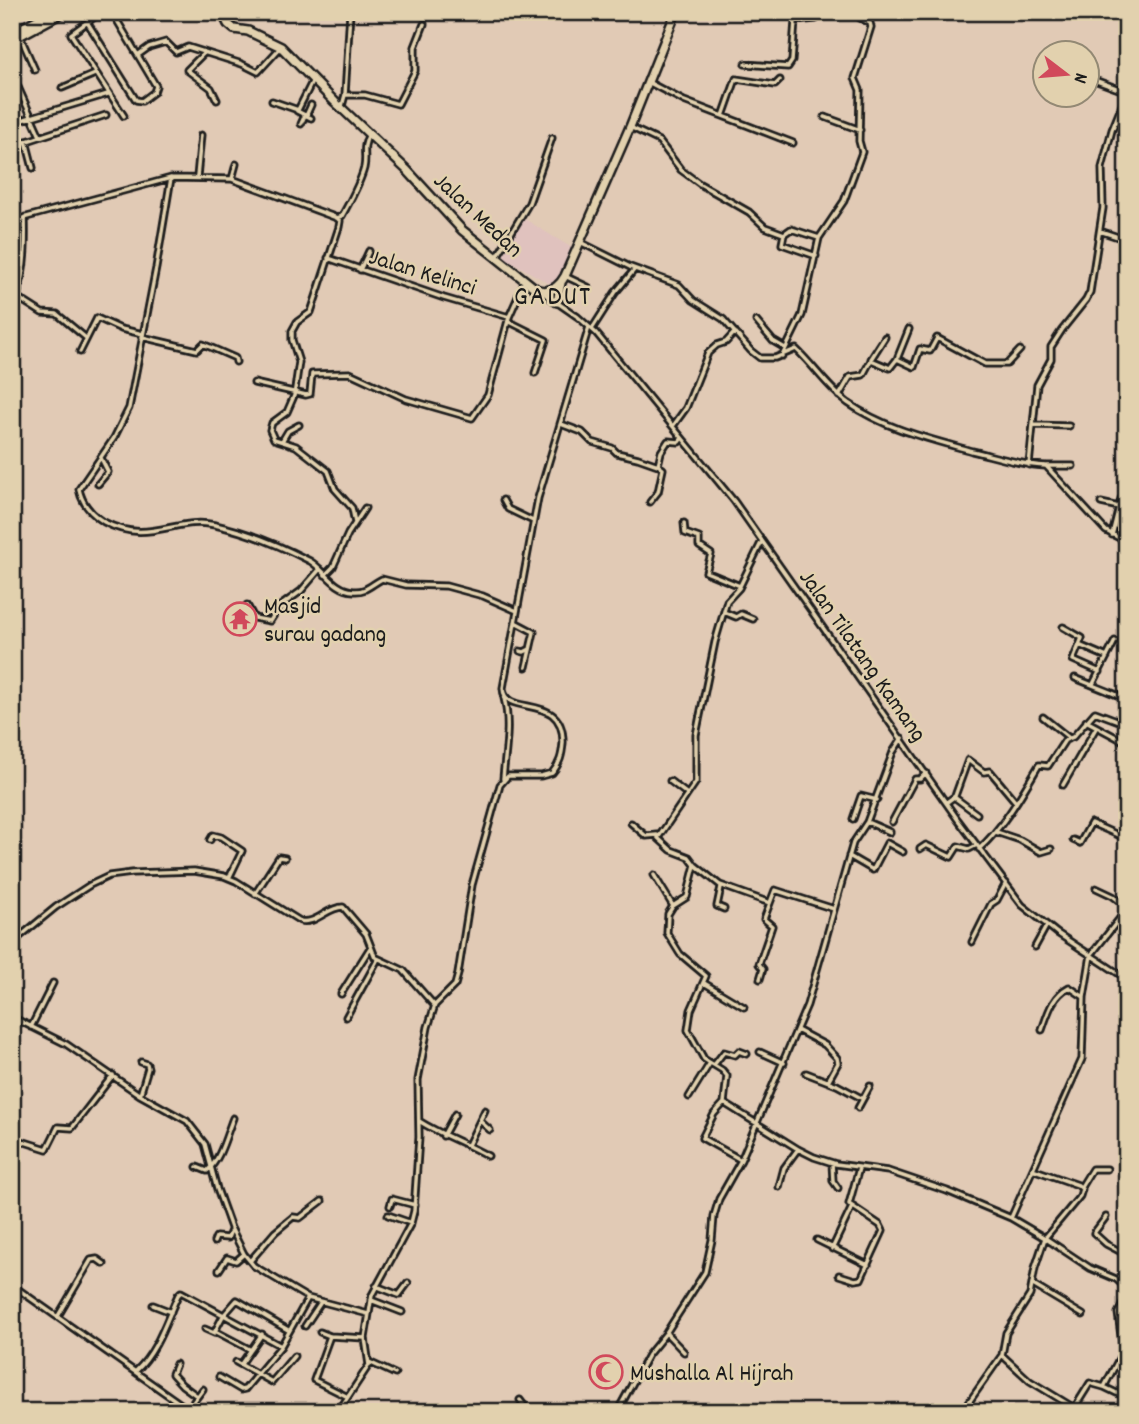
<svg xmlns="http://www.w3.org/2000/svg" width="1139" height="1424" viewBox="0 0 1139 1424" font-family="Dekko,sans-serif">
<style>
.built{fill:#e0c2be}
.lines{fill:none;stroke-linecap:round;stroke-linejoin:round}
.minor-casing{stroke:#1c1c1c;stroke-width:9}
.highway-casing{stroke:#1c1c1c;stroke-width:12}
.minor{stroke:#e2d1ae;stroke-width:3.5}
.highway{stroke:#e2d1ae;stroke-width:7}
.labels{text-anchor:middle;stroke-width:5;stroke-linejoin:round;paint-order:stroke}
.street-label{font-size:24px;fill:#1c1c1c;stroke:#e2d1ae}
.poi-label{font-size:24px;fill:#1c1c1c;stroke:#e2d1ae;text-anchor:start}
.quarter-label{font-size:28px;letter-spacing:2px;fill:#1c1c1c;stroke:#e2d1ae}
</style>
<rect width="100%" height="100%" fill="#e1cab5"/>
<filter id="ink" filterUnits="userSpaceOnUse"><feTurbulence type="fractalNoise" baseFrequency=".0143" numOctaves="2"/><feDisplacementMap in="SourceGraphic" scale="14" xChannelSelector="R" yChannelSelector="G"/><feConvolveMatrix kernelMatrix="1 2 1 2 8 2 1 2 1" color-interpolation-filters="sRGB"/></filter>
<g filter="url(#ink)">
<!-- built -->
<path class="built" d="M523 218 572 248 560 276 552 283H548L500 255Z"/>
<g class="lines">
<defs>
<path id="minor" d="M97 12V15L71 34 124 116
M1076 13V12
M764 14V12
M87 22 136 100 142 101 154 92 156 86 112 12
M20 36 35 70
M204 53 187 70 211 88 217 100
M138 55 149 47 166 42 176 52 188 47 242 64 258 72 280 48
M745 64 788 67 792 61 795 21 816 19 819 12
M1086 77 1127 92
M12 78H14L40 136
M648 82 684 101 793 143
M62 88 95 74
M345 95H365L398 104 415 71V47L424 24
M272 101 298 110 313 80
M342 106 345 95 350 12
M297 111 311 118
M306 116 311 105
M723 116 736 79 775 85 780 80
M825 117 860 130
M12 123 108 94
M301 124 305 115
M632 128 659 141 681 170 700 184 749 212 765 227 784 234 791 229 819 238
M26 141 33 168
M12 146 106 115
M197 177 201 135
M171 178 156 268 129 408 114 438 79 489C82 504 91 514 104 522 149 546 176 516 215 525 247 532 281 546 310 561 325 570 334 590 354 591 366 592 372 584 382 579L406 585 446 586 483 596 517 611
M232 179 236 164
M337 218 340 221 339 227 311 312 297 322 292 331V340L299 362 294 396 287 412 272 423 270 430 274 439 296 446 328 471 335 489 352 508 355 523
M12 221 171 178 232 179 337 218 342 216C350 201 360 184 364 168 367 154 361 149 369 134
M1100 231 1127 240
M784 234 782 244 816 256
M582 243 630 267 679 285 693 300 723 319 751 351 760 358H775L796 349C814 366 828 388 848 403 885 429 930 439 972 451 997 457 1021 465 1046 466L1106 531 1127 542
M497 257 529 203 552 138
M328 258 444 298 509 317
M360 270 369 251
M567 277 588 287
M542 292 578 317 596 333 734 501 958 820 1022 905 1057 933 1127 979
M17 297 42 313 57 314 86 338
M12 310C25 279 26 250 25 217
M508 321 546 340 535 373
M756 321 773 341 785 348
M592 329 615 293 635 269
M142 337 197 350 203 344 235 358 236 362
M80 352 97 318 121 329 143 334
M782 356 802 315 819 238 844 201 862 152 859 141 860 90 855 78 871 27 870 23 860 18 858 12
M871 359 885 337
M897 359 909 329
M254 383 306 395 310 394 312 374 350 373 406 399 472 418 488 395 509 317 525 281
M839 396 850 377 863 375 871 360 890 368 897 359 914 367 920 349 930 351 937 338 985 364H1007L1020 350
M561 424 582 432 592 442 612 448 617 453 638 458 658 465 663 469 658 492 650 502
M1034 425 1069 426
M673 426 686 408 708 353 717 345 726 342 735 332
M282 441 288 431 299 425
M658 465 661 452 668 441 679 442 682 438
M1029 465 1037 385 1051 359V347L1062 330 1086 300 1090 292 1103 208 1102 168 1112 130 1127 93
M1047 466H1073
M98 484 108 472 101 458
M503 500 508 509 533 521
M1101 503 1119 507
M684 523 685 533 699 538V546L711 554 706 572 740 586
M1112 535 1121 499H1127
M762 541 739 588 727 601 715 642 696 735V782L658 838 671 850 689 857 695 865 720 885 770 903 775 890 834 909
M325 575 333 567 348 534 365 508
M247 605 254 618 270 621 279 607 301 591 320 569
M724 612 736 617 741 614 753 619
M515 622 534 632 526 667
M1063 627 1082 638 1073 660 1100 672
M1079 645 1107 657
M520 651 524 652 530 649
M1075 678 1127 699
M1093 684 1115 641
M1043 717 1068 737
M1086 721 1127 743
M503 779C505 753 511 724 504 698
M670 781 687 794
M1063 785 1096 728
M954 797 977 814
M947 802 955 796 968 760 984 772 990 771 1015 801
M853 819 861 796 877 800
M867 822 890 832
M892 822 915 779H920L926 773
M631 823 646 836 657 835
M996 832 1020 840 1041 852 1051 849
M210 840 213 835 221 837 242 851 229 878
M1073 840 1080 843 1091 823 1127 839
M920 849 926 845 951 857 958 846 969 849 977 845
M979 849C1003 828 1023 792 1039 765L1048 766 1065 740 1073 737 1095 712 1127 724
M849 856 873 870 887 843 903 852
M695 865 687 897 673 906 668 914 667 933 680 954 706 976 691 1010 688 1030 704 1059 722 1070 727 1076 724 1103 798 1149 814 1157 836 1164 888 1171 947 1191 1011 1218 1045 1238 1035 1268 1030 1295 1006 1333 1002 1355 1030 1381 1081 1412
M654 875 673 906
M721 887 717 906 724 909
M1096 888 1113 896 1127 907
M255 894 279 857 285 858
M972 942 991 904 997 900 1006 883
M12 943 56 907 90 885 109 876 132 873 194 871 224 876 236 881 300 921C316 925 327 907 343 907L366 934 375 957 403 970 434 1005
M1035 947 1047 925
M760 979 763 969 759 964 772 926 764 919 770 903
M704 983 744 1007
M341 994 370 948
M12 1017 66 1044 140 1095 187 1121 205 1144 217 1189 231 1228 244 1254 254 1266 308 1298 368 1314
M346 1017 378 959
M31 1027 53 983
M797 1030 825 1045 837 1058 838 1063 828 1081
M1042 1030C1048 1013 1052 996 1069 987L1084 997
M760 1052 784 1063
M714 1065 724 1052 735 1055 739 1051 747 1054
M806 1073 837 1085 863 1099
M140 1095 148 1068 147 1064 141 1062
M689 1097 710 1063
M724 1103 714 1114 702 1138 741 1160
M858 1108 870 1086
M419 1121C441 1135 465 1143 488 1156
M480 1121 490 1130
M443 1136 455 1114
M12 1138 47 1149 58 1127 72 1128 113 1075
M468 1145 485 1110
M832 1163 833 1181 838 1188
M197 1167 207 1171C221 1159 226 1135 233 1118
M1035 1170 1078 1185 1082 1189 1080 1196 1045 1238 1090 1268 1116 1279 1127 1289
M779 1187 784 1168 798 1149
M1081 1187 1092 1169H1107
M390 1206 392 1199 415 1205
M388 1215 411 1223
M1106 1217 1094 1233 1106 1244 1127 1255
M1011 1218 1082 1059 1084 997 1091 955 1127 909
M817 1240 868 1265
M214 1242 216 1237 228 1238 231 1230
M832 1249 852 1207
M250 1261 275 1232 293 1217 300 1218 322 1201
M219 1270 227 1258 236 1261 244 1254
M839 1275 855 1280 861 1279 883 1231 880 1225 849 1204 859 1168
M12 1285 192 1412
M1033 1285 1083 1315
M376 1286 399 1295 408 1283
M371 1300 402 1312
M153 1305 171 1312
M58 1316 91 1260 97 1259 104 1264
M305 1326 321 1302
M205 1329 214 1333 223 1316 237 1300 288 1330
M215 1331 251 1350
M320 1332 330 1336 365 1338
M666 1333 684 1352
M330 1336 314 1380 348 1397
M236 1362 272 1382 294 1356
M369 1362 395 1374
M176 1364 172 1374 182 1385 197 1396
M241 1364 262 1334
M136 1371C157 1352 166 1321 178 1295L181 1292 281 1346
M219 1377 241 1390 245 1389 281 1346 308 1298
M1104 1387 1127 1398
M520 1400 529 1412
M1075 1407 1090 1383 1104 1387 1123 1351 1118 1313 1127 1296
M188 1409 203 1389
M338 1412 369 1365 365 1338 372 1295 411 1223 414 1211 419 1137 418 1080 428 1027 435 1005 455 985 458 974 472 885 500 785 508 776H541L552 773C560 764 562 755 563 743 564 690 504 719 503 688L538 498 589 327
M617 1412 648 1355 666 1333 705 1272 712 1240 714 1216 719 1199 741 1160 807 1005 853 843 867 822 893 752 902 738
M962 1412 1002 1355"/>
<path id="highway" d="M222 12 228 24 234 29 248 31 281 47 335 102 407 170 462 230 536 289C549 294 559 287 565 276L630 127 676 12
M12 33 51 12
M12 40 64 12
M557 302 561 283"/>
</defs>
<!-- minor casing -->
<use href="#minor" class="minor-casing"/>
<!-- highway casing -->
<use href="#highway" class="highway-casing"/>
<!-- minor -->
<use href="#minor" class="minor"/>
<!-- highway -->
<use href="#highway" class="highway"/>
</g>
</g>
<!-- icons -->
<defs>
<symbol id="temple-ring" viewBox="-11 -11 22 22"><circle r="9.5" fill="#e2d1ae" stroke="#d1495b" stroke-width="1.5"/><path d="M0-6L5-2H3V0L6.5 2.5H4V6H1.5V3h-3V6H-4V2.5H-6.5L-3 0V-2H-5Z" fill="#d1495b"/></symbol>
<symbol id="mosque-ring" viewBox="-11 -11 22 22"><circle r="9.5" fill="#e2d1ae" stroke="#d1495b" stroke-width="1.5"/><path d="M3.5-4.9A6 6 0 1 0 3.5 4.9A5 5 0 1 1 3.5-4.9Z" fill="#d1495b"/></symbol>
</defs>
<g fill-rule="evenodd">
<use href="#temple-ring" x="221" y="600" width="38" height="38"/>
<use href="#mosque-ring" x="587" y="1353" width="38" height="38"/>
</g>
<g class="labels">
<!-- street labels -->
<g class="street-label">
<text transform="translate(479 214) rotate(43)" y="8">Jalan Medan</text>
<text transform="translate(423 271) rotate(17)" y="8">Jalan Kelinci</text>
<text transform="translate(864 655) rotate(55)" y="8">Jalan Tilatang Kamang</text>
</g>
<!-- poi labels -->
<g class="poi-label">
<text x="264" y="613">Masjid<tspan x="264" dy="28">surau gadang</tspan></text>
<text x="630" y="1380">Mushalla Al Hijrah</text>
</g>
<!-- quarter labels -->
<g class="quarter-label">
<text x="553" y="304">GADUT</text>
</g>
</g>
<!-- margin -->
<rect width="1139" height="1424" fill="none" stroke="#e2d1ae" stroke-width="42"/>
<rect x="21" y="21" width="1097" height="1382" fill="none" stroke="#1c1c1c" stroke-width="2.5" filter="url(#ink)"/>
<!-- north arrow -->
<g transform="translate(1066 74) rotate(106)"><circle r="33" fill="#e2d1ae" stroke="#938974" stroke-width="2"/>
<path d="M0-5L12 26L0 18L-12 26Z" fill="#d1495b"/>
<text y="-10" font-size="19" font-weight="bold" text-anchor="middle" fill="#1c1c1c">N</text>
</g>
</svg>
